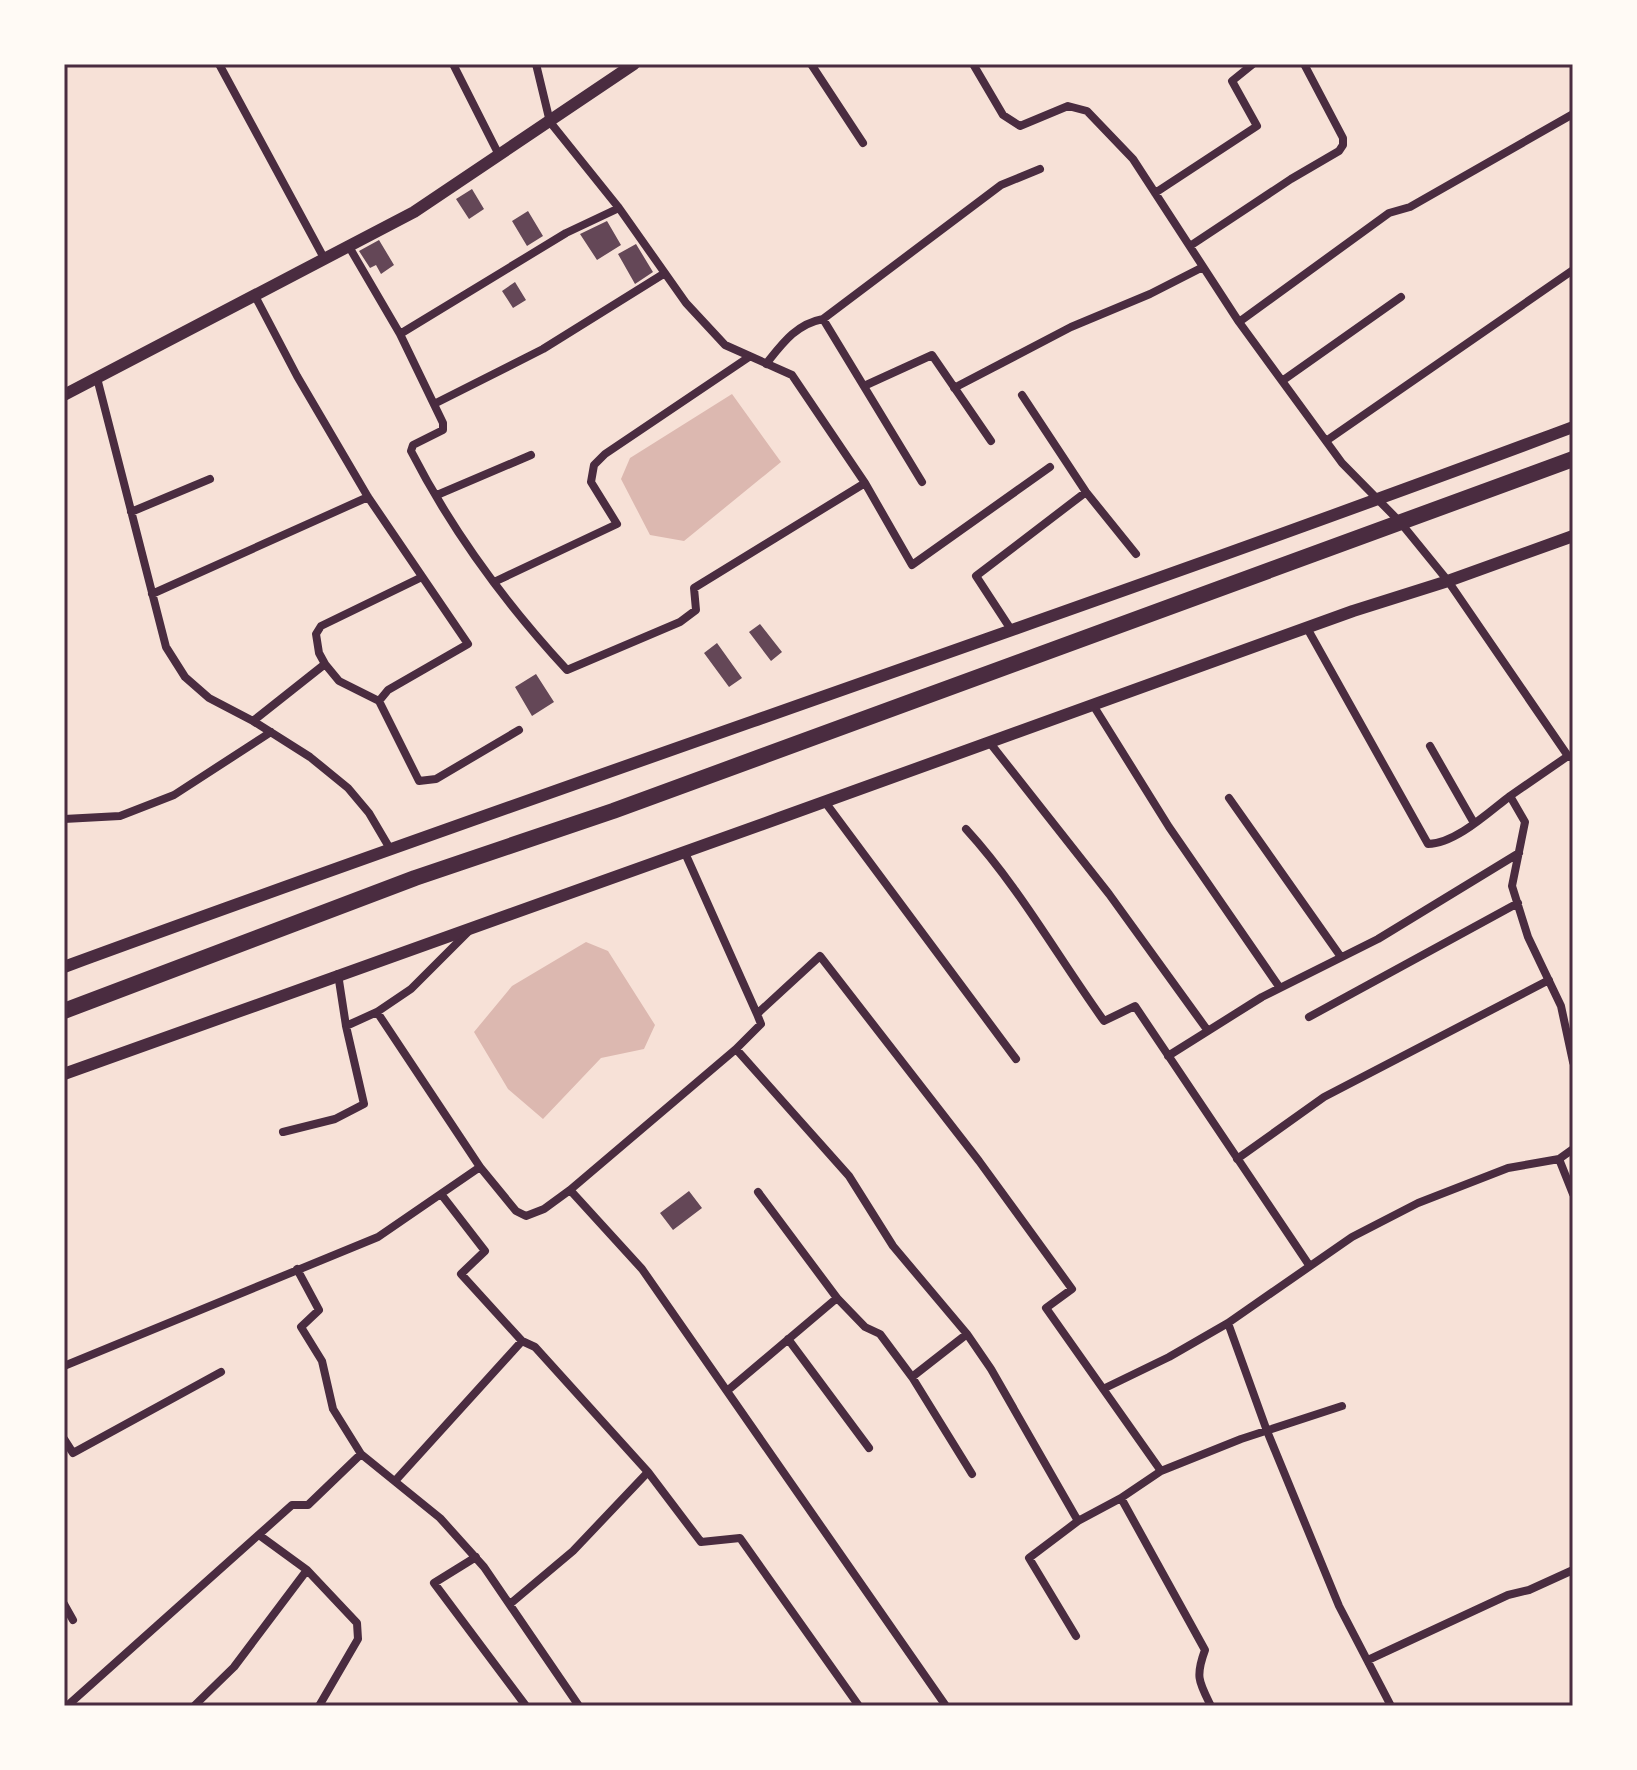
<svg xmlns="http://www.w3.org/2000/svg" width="1637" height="1770" viewBox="0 0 1637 1770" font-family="Jost,sans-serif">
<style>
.water{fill:#dcb8b0}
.building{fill:#644757}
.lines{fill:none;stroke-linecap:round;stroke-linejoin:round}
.minor{stroke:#4a2c40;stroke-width:8}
.tertiary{stroke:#4a2c40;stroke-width:12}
.trunk{stroke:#4a2c40;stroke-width:16}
.neatline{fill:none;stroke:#4a2c40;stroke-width:3}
</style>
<rect width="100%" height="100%" fill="#f7e1d7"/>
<!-- water -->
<path class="water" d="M732 394 781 462 684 541 650 535 621 479 630 458Z
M586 942 608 951 655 1025 644 1049 601 1058 543 1119 508 1089 474 1032 512 986Z"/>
<!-- building -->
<path class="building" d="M472 189 484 209 469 219 456 199Z
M528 211 543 236 527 246 512 221Z
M607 221 621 245 597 260 580 234Z
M379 240 394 265 381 274 376 265 370 268 359 251Z
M636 244 653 272 635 284 618 254Z
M515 282 526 300 513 308 502 291Z
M760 624 782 652 771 661 749 632Z
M717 643 742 678 729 687 704 653Z
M536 674 554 702 532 716 515 687Z
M689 1191 702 1208 673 1230 660 1213Z"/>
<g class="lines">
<!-- minor -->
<path class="minor" d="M219 64 324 258
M453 64 499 155
M811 64 863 143
M973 64 1003 115 1020 126 1068 106 1087 111 1133 159 1239 322 1342 463 1400 522 1448 581 1568 756
M1155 193 1257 126 1232 81 1253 64
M348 245 400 334 443 423V430L413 445 411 451C452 531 506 604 567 670L680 622 696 610 694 588 865 483 792 375 725 345 686 303 619 208 550 122 536 64
M1190 246 1291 179 1339 151 1343 145V138L1304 64
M823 319 922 482
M1239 322 1389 213 1410 207 1573 114
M400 334 566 233 619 208
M766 364C782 344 796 324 823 319L1001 185 1040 169
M97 378 166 647 185 677 209 698 253 721 310 757 348 788 369 813 389 847
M1282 381 1401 297
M864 386 932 355 991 441
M954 388 1071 327 1150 294 1203 267
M1022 395 1086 492 1136 554
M434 404 543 349 665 273
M1326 441 1573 270
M865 483 912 565 1050 467
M437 495 531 455
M131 512 210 479
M494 582 617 524 591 482 594 465 605 454 749 357
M152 594 368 497
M1010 628 976 576 1086 492
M1307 628 1428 844C1455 844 1489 812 1510 796
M325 664 319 653 316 634 321 626 422 577
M379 701 419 781 436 779 519 730
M1093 705 1169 827 1280 988
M253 721 325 664 339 681 379 701 388 690 468 644 368 497 297 376 254 294
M990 743 1109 894 1208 1031
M1430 746 1474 823
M1573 758 1568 756 1510 796 1525 822 1512 886 1528 937 1561 1006 1573 1062
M1229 798 1341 957
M825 802 1016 1059
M64 819 120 816 174 795 271 732
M966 829C1019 887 1058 957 1104 1021L1135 1006 1309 1265
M685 853 757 1014 820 956 979 1161 1072 1289 1046 1308 1161 1471 1121 1498 1205 1650C1195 1677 1199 1682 1211 1706
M377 1012 480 1167
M757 1014 761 1024 736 1049 849 1176 893 1246 967 1334
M1309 1017 1518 903
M346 1026 377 1012 411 989 468 932
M1168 1056 1262 997 1378 939 1519 853
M283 1132 335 1119 364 1104 346 1026 338 974
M1237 1159 1324 1097 1549 980
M1559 1159 1573 1194
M570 1190 736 1049
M441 1194 485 1251 461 1274 522 1341 535 1347 648 1472
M297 1269 319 1310 301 1327 322 1361 333 1409 361 1454 440 1518 484 1567 579 1706
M837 1298 865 1327 880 1334 912 1377 972 1474
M1228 1323 1267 1431 1339 1606 1391 1706
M788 1339 869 1448
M64 1366 378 1237 480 1167 516 1211 526 1216 544 1209 570 1190 642 1269 946 1706
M912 1377 967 1334 991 1369 1078 1521
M1103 1389 1169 1357 1228 1323 1352 1237 1418 1203 1508 1168 1559 1159 1573 1149
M727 1391 837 1298 758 1192
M64 1439 73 1453 221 1372
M1161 1471 1241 1439 1342 1406
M395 1481 522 1341
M259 1535 307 1570 357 1623 358 1639 319 1706
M476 1557 434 1583 526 1706
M64 1604 73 1620
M510 1604 573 1551 648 1472 701 1542 740 1538 859 1706
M1076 1636 1029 1558 1078 1521 1121 1498
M1368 1660 1508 1595 1529 1590 1573 1570
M67 1706 292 1505H308L361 1454
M194 1706 234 1667 307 1570"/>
<!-- tertiary -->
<path class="tertiary" d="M64 395 414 212 634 64
M64 967C565 783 1073 614 1573 427
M64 1074C494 919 924 768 1353 611L1448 581 1573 536"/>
<!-- trunk -->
<path class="trunk" d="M64 1011 415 878 613 811 1573 459"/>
</g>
<!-- border -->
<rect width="1637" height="1770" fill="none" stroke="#fffaf5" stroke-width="132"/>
<rect x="66" y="66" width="1505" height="1638" class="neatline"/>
</svg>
